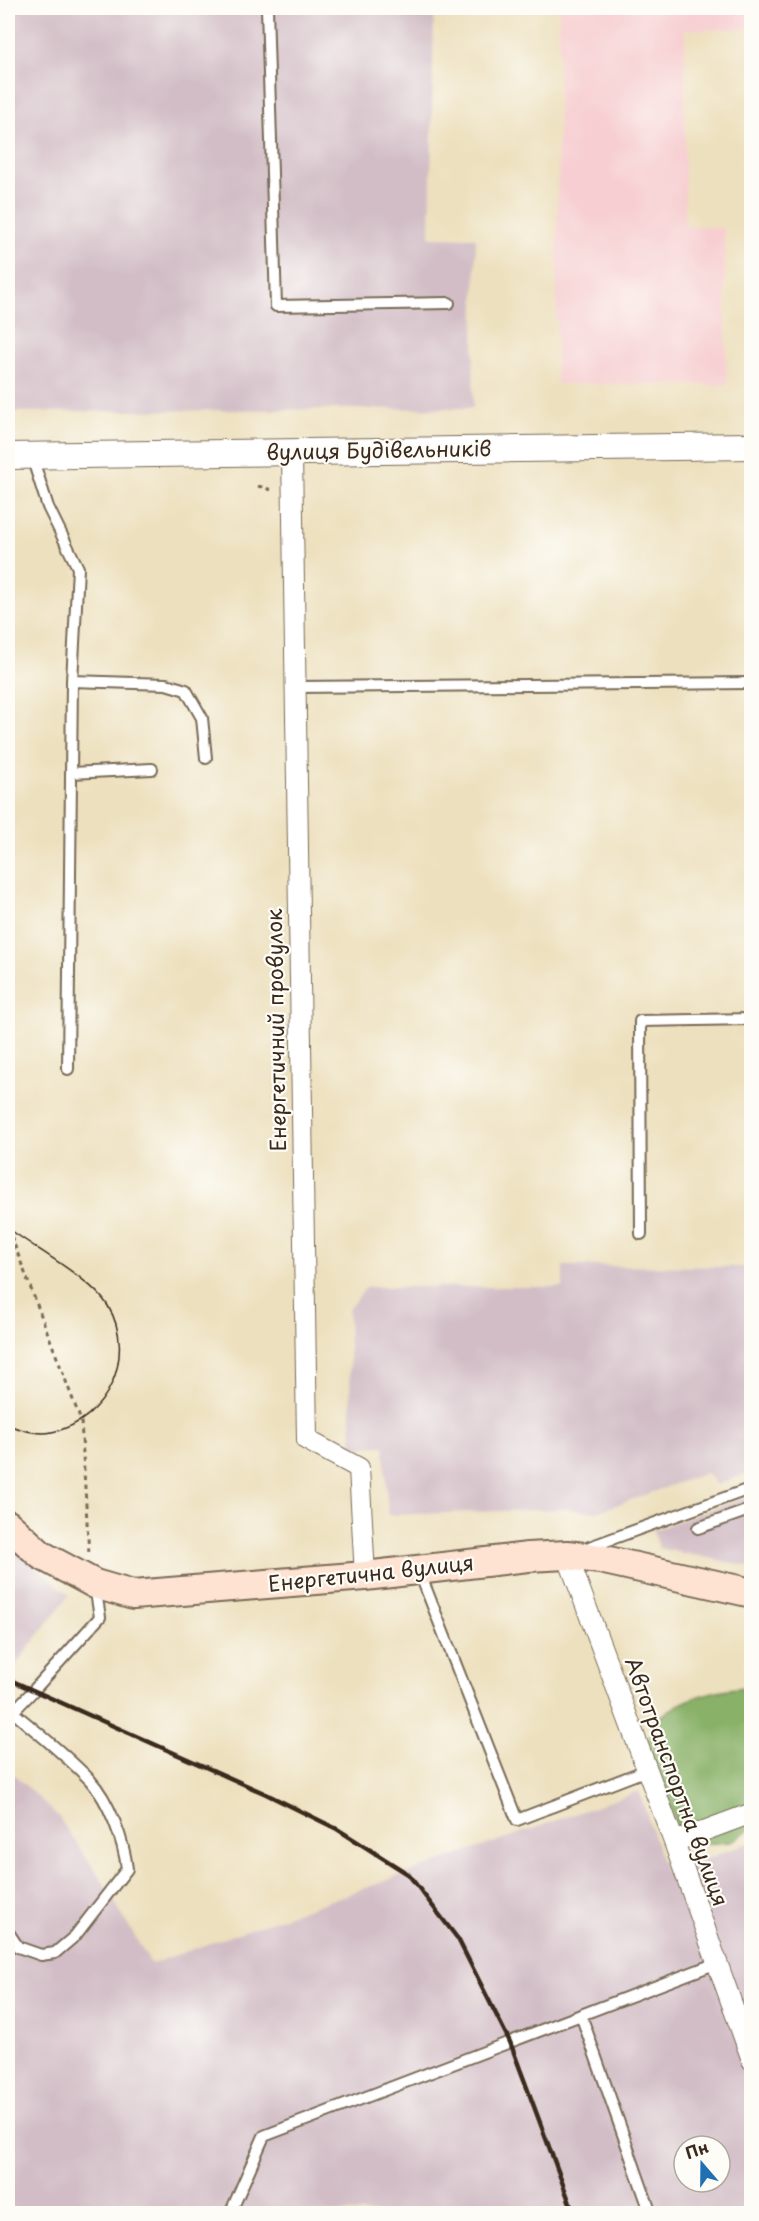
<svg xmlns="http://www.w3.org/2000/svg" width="759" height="2221" viewBox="0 0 759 2221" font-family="'Playpen Sans',sans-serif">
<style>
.built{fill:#f7cfd2}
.industrial{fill:#d2bdc6;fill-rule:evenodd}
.forest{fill:#89b167;stroke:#626e42;stroke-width:1.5}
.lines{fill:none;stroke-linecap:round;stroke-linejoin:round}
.service-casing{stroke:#796a56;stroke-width:14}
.minor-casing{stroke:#796a56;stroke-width:22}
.tertiary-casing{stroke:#796a56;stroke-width:28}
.secondary-casing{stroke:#796a56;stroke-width:32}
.path{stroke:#796a56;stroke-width:3;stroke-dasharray:4.5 4.5;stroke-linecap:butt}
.service{stroke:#fff;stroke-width:10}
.minor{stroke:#fff;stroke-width:20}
.tertiary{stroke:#fff;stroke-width:26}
.secondary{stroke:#fee3d2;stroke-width:28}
.tram{stroke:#3b2a1e;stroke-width:1.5}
.rail{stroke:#3b2a1e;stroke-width:4.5}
.labels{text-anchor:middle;stroke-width:4.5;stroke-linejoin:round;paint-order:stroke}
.street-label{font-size:21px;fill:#3b2a1e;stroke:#fdfcf7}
</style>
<rect width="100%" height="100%" fill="#fdfcf7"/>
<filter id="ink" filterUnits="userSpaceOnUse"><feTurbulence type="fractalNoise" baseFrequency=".0167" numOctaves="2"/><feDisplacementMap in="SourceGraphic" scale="12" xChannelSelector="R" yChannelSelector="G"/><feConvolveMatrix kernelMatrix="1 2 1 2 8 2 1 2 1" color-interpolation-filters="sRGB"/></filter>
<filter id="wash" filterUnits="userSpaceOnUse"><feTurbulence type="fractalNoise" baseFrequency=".008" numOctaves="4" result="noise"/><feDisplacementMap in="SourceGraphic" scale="24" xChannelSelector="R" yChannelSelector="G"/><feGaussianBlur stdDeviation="1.35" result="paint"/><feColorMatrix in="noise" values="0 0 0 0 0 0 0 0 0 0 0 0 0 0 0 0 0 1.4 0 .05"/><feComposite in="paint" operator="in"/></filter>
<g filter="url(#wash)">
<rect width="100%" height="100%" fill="#ede0be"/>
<!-- built -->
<path class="built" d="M559 8H748V29L685 30V226L724 228 727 385 556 384Z"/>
<!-- industrial -->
<path class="industrial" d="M8 8H434L430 237 476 238 473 408 8 412Z
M563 1266 751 1267V1472L716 1485 706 1473 597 1512 562 1509 388 1515 384 1446 352 1447 348 1309 367 1287H563Z
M751 1496V1567L659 1548 653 1530Z
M8 1542 69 1595 8 1675Z
M8 1769 57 1815 103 1882 151 1964 639 1791 666 1874 751 1842V2213H8ZM684 2146H720V2182H684Z"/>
<!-- forest -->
<path class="forest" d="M751 1687V1828L730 1842 702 1844 679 1832 672 1812 668 1790 656 1771 647 1745C650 1737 653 1725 658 1719 683 1697 719 1688 751 1687Z"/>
</g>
<g filter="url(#ink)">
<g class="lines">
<defs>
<path id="service" d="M267 8 276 306 449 303
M32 457 48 507 78 568 72 681 68 1069
M72 681 166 684 186 690 202 718 206 758
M296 687 752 683
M71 773 152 769
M641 1234 640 1021 752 1019
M698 1528 752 1509
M584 1549 752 1488
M419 1571 517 1820 647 1770
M8 1717 33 1691 100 1617 95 1586
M8 1932 18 1947 41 1955 55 1953 75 1936 127 1869C124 1841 109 1801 90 1780 66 1755 38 1733 13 1712
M581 2015 651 2214
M230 2214 264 2136 717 1963"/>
<path id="minor" d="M292 453 307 1440 359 1468 365 1576
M567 1555 674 1842 752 2060
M674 1842 752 1813"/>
<path id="tertiary" d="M8 456 752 446"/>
<path id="secondary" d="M8 1525 41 1555 95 1584 133 1595 365 1576 528 1557 567 1555 600 1559 752 1593"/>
</defs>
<!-- service casing -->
<use href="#service" class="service-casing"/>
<!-- minor casing -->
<use href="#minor" class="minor-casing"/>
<!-- tertiary casing -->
<use href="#tertiary" class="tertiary-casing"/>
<!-- secondary casing -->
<use href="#secondary" class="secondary-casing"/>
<!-- path -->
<path class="path" d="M258 486 275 491
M8 1228 81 1421 89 1555"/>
<!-- service -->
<use href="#service" class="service"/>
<!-- minor -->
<use href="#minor" class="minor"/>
<!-- tertiary -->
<use href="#tertiary" class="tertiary"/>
<!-- secondary -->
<use href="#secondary" class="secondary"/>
<!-- tram -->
<path class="tram" d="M8 1228C35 1249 92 1279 108 1306 137 1355 108 1421 52 1432 38 1435 21 1430 8 1425"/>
<!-- rail -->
<path class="rail" d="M8 1679 266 1794 337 1829 408 1874 458 1939 510 2042 574 2214"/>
</g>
</g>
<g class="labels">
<!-- street labels -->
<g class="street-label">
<text transform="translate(379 451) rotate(-1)" y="7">вулиця Будівельників</text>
<text transform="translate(277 1030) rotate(-91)" y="7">Енергетичний провулок</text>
<text transform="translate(371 1574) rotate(-6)" y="7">Енергетична вулиця</text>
<text transform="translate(676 1782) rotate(70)" y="7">Автотранспортна вулиця</text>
</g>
</g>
<!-- margin -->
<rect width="759" height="2221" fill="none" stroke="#fdfcf7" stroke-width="30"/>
<!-- north arrow -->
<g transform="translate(702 2164) rotate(340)"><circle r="28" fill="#fdfcf7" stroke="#afa8a0" stroke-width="1.5"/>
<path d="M0-4.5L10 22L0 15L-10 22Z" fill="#1f6fb2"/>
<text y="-9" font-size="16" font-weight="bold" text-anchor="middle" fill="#3b2a1e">Пн</text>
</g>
</svg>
